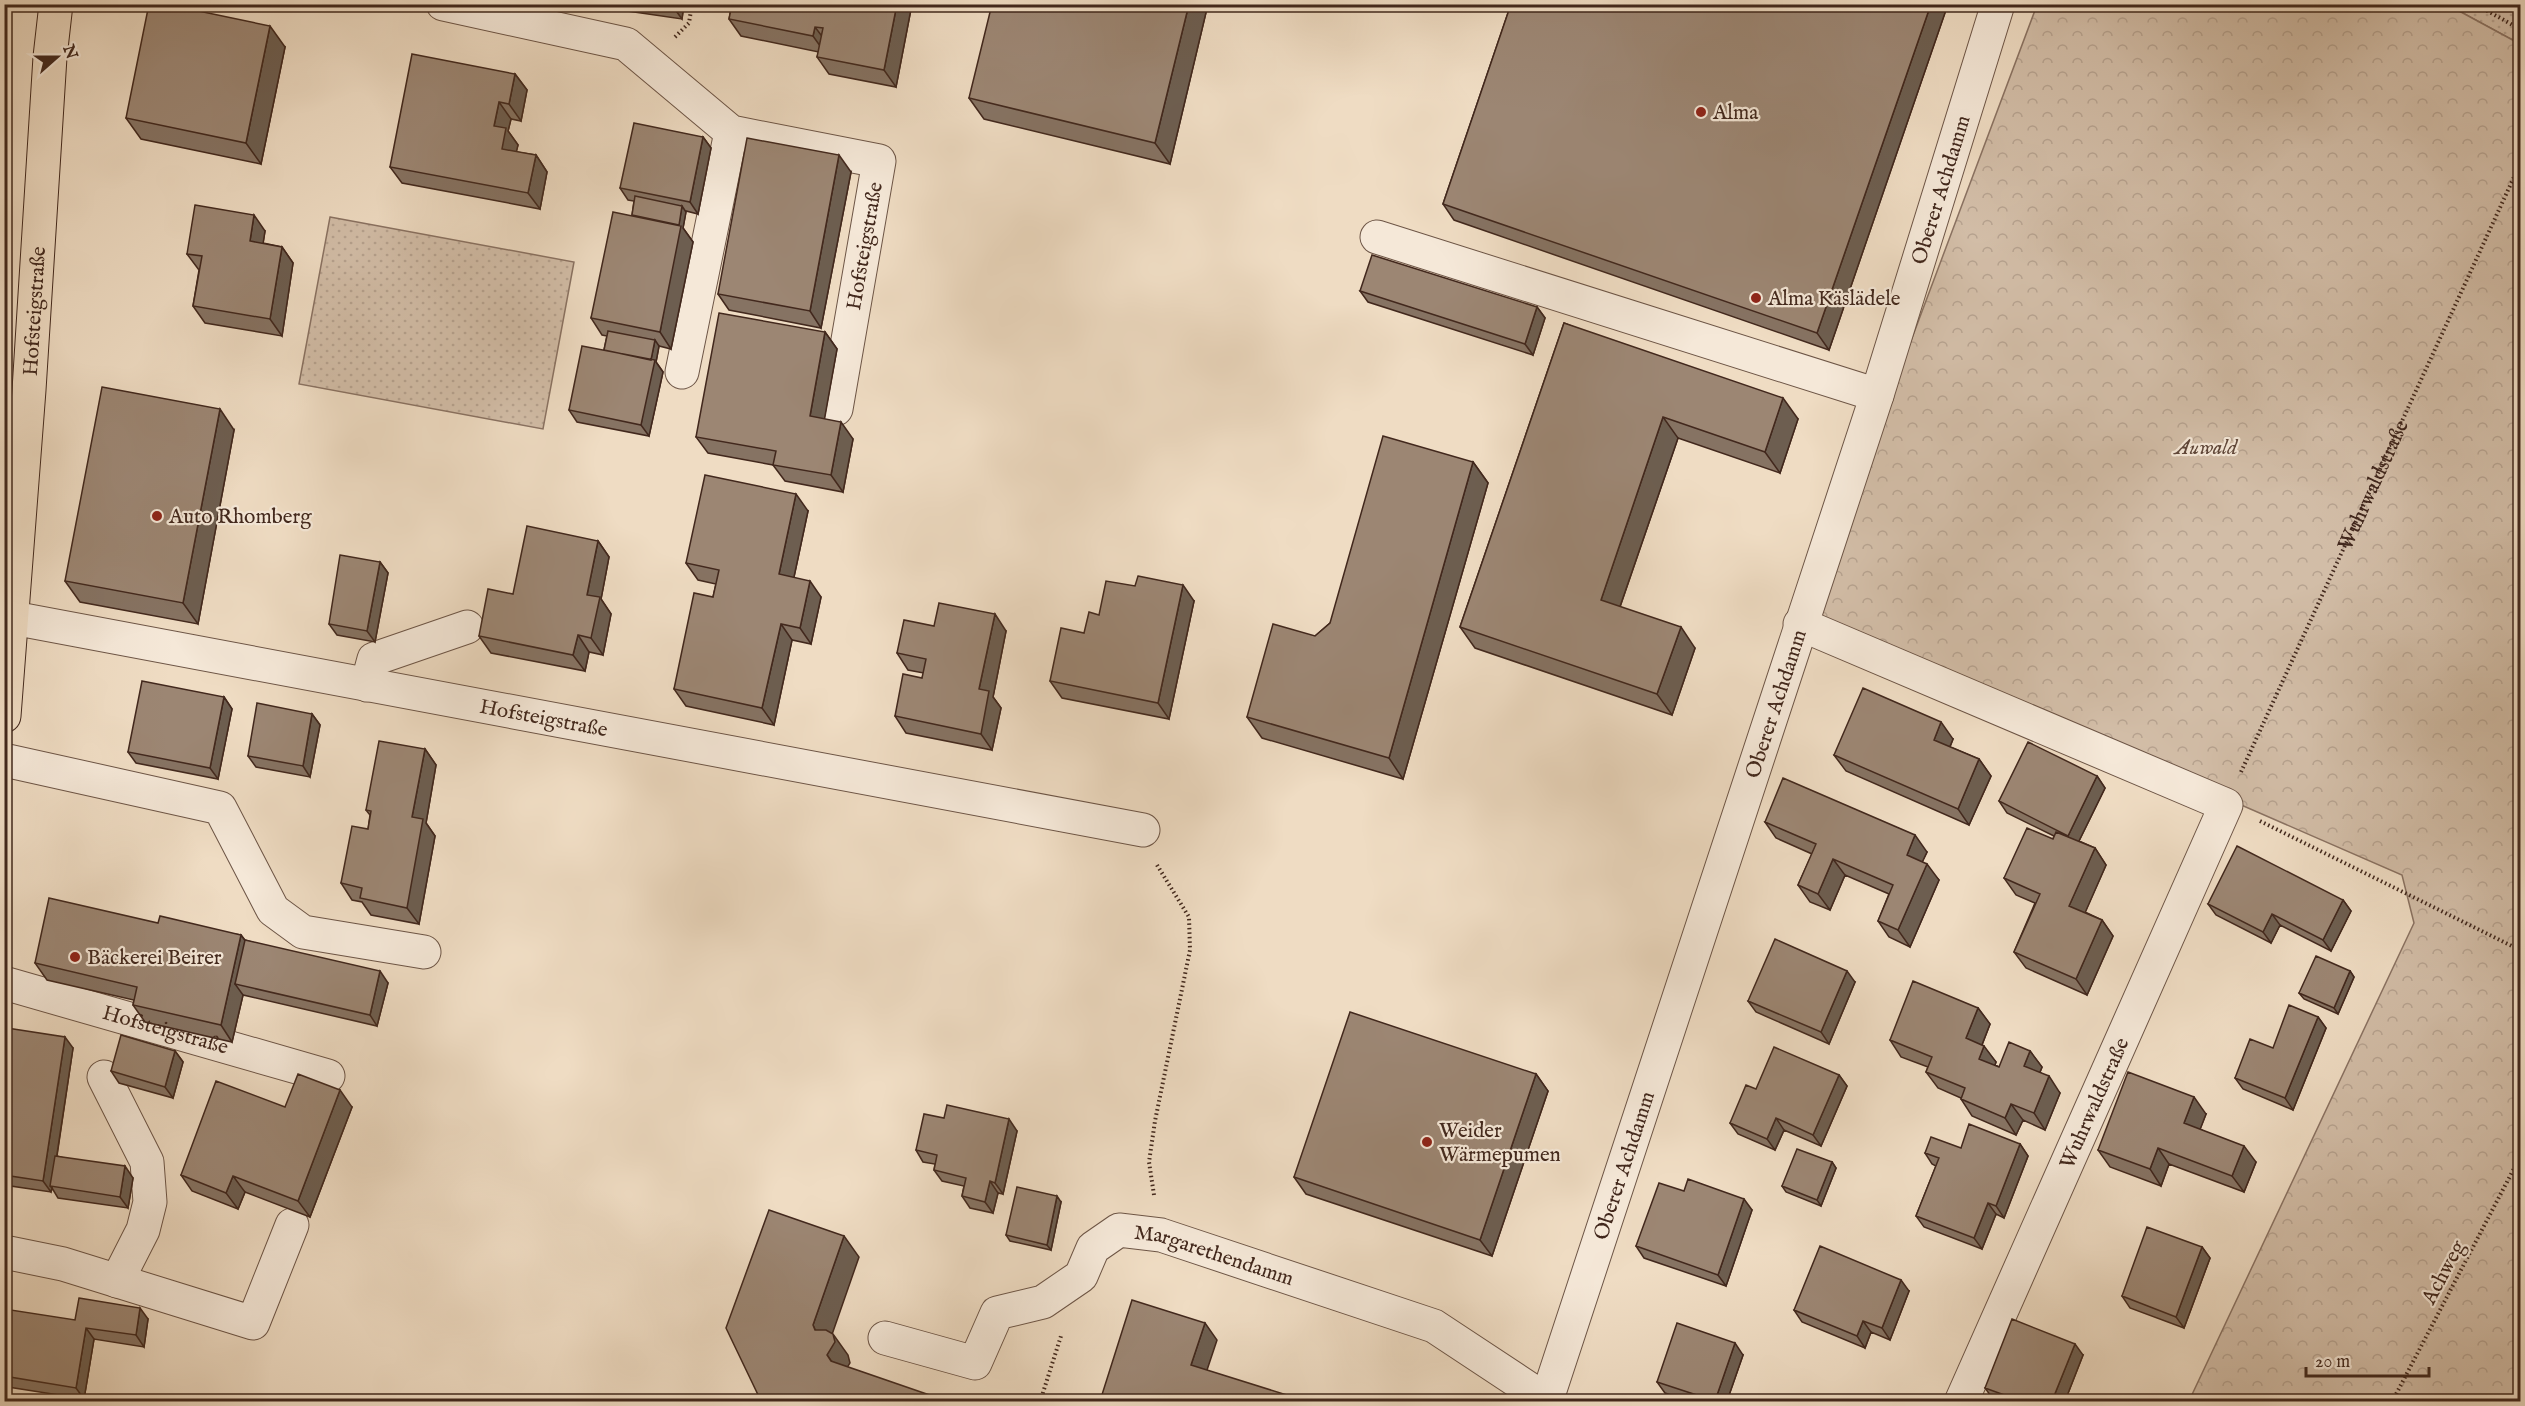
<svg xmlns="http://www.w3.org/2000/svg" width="2525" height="1406" viewBox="0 0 2525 1406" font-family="'IM FELL English',serif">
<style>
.grass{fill:url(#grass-dots);stroke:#8a7262;stroke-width:1.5}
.forest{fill:url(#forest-crowns);stroke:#8a7262;stroke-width:1.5}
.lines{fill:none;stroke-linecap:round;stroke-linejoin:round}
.minor-casing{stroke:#6d5546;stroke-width:35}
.major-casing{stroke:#42281d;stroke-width:35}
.path{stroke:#42281d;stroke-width:4;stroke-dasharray:1.5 3;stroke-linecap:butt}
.minor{stroke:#f5e8d8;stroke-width:33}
.major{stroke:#efdcc3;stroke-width:33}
.wall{fill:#867363;stroke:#42281d;stroke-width:1.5}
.shaded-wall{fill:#6d5e50;stroke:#42281d;stroke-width:1.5}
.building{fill:#9c8673;stroke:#42281d;stroke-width:1.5}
.poi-dot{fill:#8f2418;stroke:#f5e8d8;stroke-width:2}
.labels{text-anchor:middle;stroke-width:4.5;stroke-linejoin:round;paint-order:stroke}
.poi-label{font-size:21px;fill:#42281d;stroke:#f5e8d8;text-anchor:start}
.street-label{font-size:21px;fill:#42281d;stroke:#f5e8d8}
.park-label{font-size:21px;font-style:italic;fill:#5f4639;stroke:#f5e8d8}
</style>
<defs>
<pattern id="grass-dots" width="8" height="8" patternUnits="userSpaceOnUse" patternTransform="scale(1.5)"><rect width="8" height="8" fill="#d2bda7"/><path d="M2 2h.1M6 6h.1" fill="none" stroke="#b6a28f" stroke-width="1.8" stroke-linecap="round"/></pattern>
<pattern id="forest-crowns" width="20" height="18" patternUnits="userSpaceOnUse" patternTransform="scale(1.5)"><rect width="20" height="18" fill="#d2bda7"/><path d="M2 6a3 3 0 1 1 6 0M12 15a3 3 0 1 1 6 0" fill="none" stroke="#b6a28f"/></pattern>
</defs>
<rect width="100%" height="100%" fill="#efdcc3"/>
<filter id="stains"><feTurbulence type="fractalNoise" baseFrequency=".00333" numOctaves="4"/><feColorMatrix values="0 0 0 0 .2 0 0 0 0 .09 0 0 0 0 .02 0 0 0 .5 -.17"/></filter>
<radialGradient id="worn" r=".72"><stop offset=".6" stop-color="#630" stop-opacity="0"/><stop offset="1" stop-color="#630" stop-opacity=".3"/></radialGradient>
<!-- grass -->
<path class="grass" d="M2448 5H2520V44Z
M330 217 574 262 543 429 299 384Z"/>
<!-- forest -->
<path class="forest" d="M2037 5H2448L2520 44V1401H2189L2414 923 2402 875 1814 619 1858 482Z"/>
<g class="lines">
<defs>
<g id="minor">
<path d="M443 4 626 44 731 132 879 161 836 409"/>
<path d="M1377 237 1877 395"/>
<path d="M682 372 731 132"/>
<path id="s2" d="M13 618 1143 830"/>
<path d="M1800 624 2226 805 1961 1402"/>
<path d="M367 685 374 659 467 627"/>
<path d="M4 760 220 808 273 910 303 932 424 952"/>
<path id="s3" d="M4 983 328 1076"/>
<path d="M104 1077 147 1162 150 1202 143 1230 117 1281"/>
<path d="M4 1252 63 1264 253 1323 292 1225"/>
<path id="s4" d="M885 1338 975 1363 997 1313 1043 1302 1081 1276 1093 1248 1119 1230 1161 1235 1434 1326 1546 1400"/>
<path id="s5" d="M1546 1402 1877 395 1998 4"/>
</g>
<g id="major">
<path id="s6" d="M4 716 29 390 50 57 56 4"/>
</g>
</defs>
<!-- minor casing -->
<use href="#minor" class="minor-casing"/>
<!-- major casing -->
<use href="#major" class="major-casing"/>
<!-- path -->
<g class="path">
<path d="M2475 4 2520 29"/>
<path d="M675 37 689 23 692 4"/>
<path id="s1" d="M2241 772 2520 164"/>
<path d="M2260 821 2520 950"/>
<path d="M1154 1195 1149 1162 1155 1121 1190 950 1189 917 1157 865"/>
<path d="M1040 1402 1061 1336"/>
<path d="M2392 1402 2520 1157"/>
</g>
<!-- minor -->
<use href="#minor" class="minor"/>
<!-- major -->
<use href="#major" class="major"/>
</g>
<!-- wall -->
<path class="wall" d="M599 4H684L682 19 600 7Z
M732 4H912L896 87 829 74 817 57 819 52 741 36 729 19Z
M1208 4 1170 164 984 119 969 98Z
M1511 4H1948L1829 350 1454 220 1443 204Z
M285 47 261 164 141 139 126 118Z
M515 74 527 90 521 121 511 119 508 131 518 145 516 152 536 155 547 172 540 209 402 183 390 167Z
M703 137 711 148 698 214 686 211 683 228 693 242 671 349 659 346 656 362 663 372 649 436 577 422 569 410 604 350 607 336 602 335 591 318 632 215 634 201 628 200 620 188Z
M851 172 821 328 729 310 718 294Z
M265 231 263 243 282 247 293 263 282 336 205 323 193 306 199 270 187 254Z
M1360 291 1537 307 1545 318 1533 355 1368 302Z
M1564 323 1798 419 1780 473 1678 438 1620 607 1695 648 1672 715 1475 648 1460 627Z
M825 332 837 349 824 419 853 439 843 492 785 481 773 465 708 453 696 437Z
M234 430 198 624 80 602 65 581Z
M1473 462 1488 483 1403 779 1262 738 1247 717 1315 636 1330 623Z
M808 511 794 577 821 597 811 644 792 640 774 725 686 706 674 689 713 597 716 584 698 580 686 563Z
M598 541 609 557 601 599 611 614 603 655 589 652 585 671 491 653 479 636 513 594Z
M380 562 388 573 375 642 337 635 329 624Z
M1194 601 1169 719 1062 698 1050 681 1084 633 1099 615Z
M934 626 1006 631 993 697 1001 708 992 750 906 733 895 716 922 678 924 673 908 670 897 653Z
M224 697 232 709 218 779 136 763 128 752Z
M312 714 320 725 310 777 256 767 248 756Z
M1953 739 1950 747 1979 759 1991 776 1969 825 1846 771 1834 755Z
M425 749 436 765 426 823 435 836 419 924 371 915 362 902 352 900 341 883 368 829 370 815 366 810Z
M2097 776 2105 788 2079 841 2095 848 2106 865 2085 912 2102 920 2113 936 2087 995 2026 968 2014 952 2035 903 2016 895 2004 878 2053 839 2054 836 2007 813 1999 801Z
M1765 822 1927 852 1922 862 1939 880 1910 947 1889 937 1878 921 1889 894 1845 875 1830 910 1810 902 1798 885 1812 854 1776 838Z
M2343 900 2351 911 2331 951 2280 925 2271 943 2216 915 2208 904Z
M158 923 241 935 245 940 388 983 377 1026 243 995 232 1042 145 1022 133 1005 134 1000 47 980 35 963Z
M2350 971 2354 977 2338 1014 2304 999 2299 993Z
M1855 982 1829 1044 1756 1012 1748 1001Z
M1978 1008 1990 1024 1982 1045 1996 1062 1995 1065 1999 1067 2030 1051 2042 1067 2040 1072 2060 1093 2045 1130 2023 1120 2016 1135 1972 1116 1961 1099V1098L1938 1088 1926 1072 1928 1067 1901 1057 1890 1040Z
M2318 1017 2326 1028 2293 1110 2243 1089 2235 1078 2273 1048Z
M4 1047 73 1048 57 1156 133 1178 128 1208 58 1198 52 1188 51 1192 4 1185Z
M175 1051 183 1062 173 1098 119 1083 111 1071Z
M1536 1074 1548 1091 1492 1256 1306 1194 1294 1177Z
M1839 1075 1847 1086 1821 1146 1784 1130 1775 1150 1738 1134 1730 1123Z
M285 1107H352L310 1217 245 1192 238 1209 192 1191 181 1175Z
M2206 1114 2200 1129 2256 1162 2244 1192 2169 1164 2161 1186 2110 1167 2098 1150Z
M944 1118 1017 1131 1003 1194 998 1193 993 1213 970 1208 962 1196 964 1186 942 1181 934 1170 935 1164 923 1162 916 1150Z
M2020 1144 2028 1156 2004 1218 1996 1214 1982 1249 1924 1227 1916 1216 1936 1166 1932 1164 1925 1153 1961 1148Z
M1832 1162 1836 1168 1821 1206 1786 1192 1782 1186Z
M1684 1191 1752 1210 1726 1286 1644 1258 1636 1246Z
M1061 1202 1051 1250 1010 1241 1006 1235Z
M2202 1247 2210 1258 2184 1328 2130 1308 2122 1296Z
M1909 1291 1890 1340 1871 1332 1865 1348 1802 1322 1794 1310Z
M148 1319 144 1347 94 1339 84 1399 8 1387 4 1382V1347L75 1320Z
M1743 1355 1727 1401H1689L1665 1393 1657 1382Z
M2083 1355 2065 1401H2000L1993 1399 1985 1388Z"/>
<!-- shaded-wall -->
<path class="shaded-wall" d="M675 4H684L682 19 674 8Z
M897 4H912L896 87 884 70Z
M1189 4H1208L1170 164 1155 143Z
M1931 4H1948L1829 350 1817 333Z
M270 26 285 47 261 164 246 143Z
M815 27 827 43 825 53 813 36Z
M515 74 527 90 521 121 509 104Z
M499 102 511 119 508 131 518 145 513 166 502 149 494 126Z
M703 137 711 148 698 214 690 202Z
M536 155 547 172 540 209 528 193Z
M839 155 851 172 821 328 810 311Z
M682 206 686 212 683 228 693 242 671 349 660 332Z
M254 215 265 231 261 257 250 241Z
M282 247 293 263 282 336 270 319Z
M1537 307 1545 318 1533 355 1525 344Z
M825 332 837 349 822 433 810 416Z
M655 340 659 346 656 362 663 372 649 436 641 425 650 364Z
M1783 398 1798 419 1780 473 1765 452Z
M220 409 234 430 198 624 183 603Z
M1663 417 1678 438 1615 621 1601 600Z
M841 422 853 439 843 492 831 475Z
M1473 462 1488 483 1403 779 1389 758Z
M796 494 808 511 791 591 779 574Z
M598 541 609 557 601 599 611 614 603 655 591 638 587 595Z
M380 562 388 573 375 642 367 631Z
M810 581 821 597 811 644 800 628Z
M1183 585 1194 601 1169 719 1158 703Z
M995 614 1006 631 993 697 1001 708 992 750 981 734 979 689Z
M781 624 792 640 774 725 762 708Z
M1681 627 1695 648 1672 715 1657 694Z
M578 635 589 652 585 671 573 655Z
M224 697 232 709 218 779 210 768Z
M312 714 320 725 310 777 303 766Z
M1941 722 1953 739 1946 756 1934 740Z
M425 749 436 765 426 823 435 836 419 924 407 908 412 817Z
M1979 759 1991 776 1969 825 1958 809Z
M2097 776 2105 788 2076 847 2068 836Z
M1915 835 1927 852 1918 871 1907 855Z
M2095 848 2106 865 2081 922 2069 906Z
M1833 859 1845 875 1830 910 1818 894Z
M1927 864 1939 880 1910 947 1898 930Z
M2343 900 2351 911 2331 951 2323 940Z
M2272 914 2280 925 2271 943 2263 932Z
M2102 920 2113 936 2087 995 2076 979Z
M241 935 253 952 235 984 243 995 232 1042 221 1025Z
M380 971 388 983 377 1026 370 1015Z
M1847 971 1855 982 1829 1044 1821 1032Z
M2350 971 2354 977 2338 1014 2334 1008Z
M1978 1008 1990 1024 1978 1055 1966 1038Z
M2318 1017 2326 1028 2293 1110 2285 1098Z
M65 1037 73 1048 52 1187 50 1186 52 1188 51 1192 43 1181Z
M1984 1046 1996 1062 1991 1075 1979 1059Z
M175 1051 183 1062 173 1098 165 1087Z
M2030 1051 2042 1067 2036 1082 2024 1066Z
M1536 1074 1548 1091 1492 1256 1480 1240Z
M1839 1075 1847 1086 1821 1146 1813 1135Z
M2049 1076 2060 1093 2045 1130 2034 1113Z
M340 1090 352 1107 310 1217 298 1201Z
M2194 1097 2206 1114 2196 1140 2184 1123Z
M2011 1104 2023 1120 2016 1135 2005 1118Z
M1776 1118 1784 1130 1775 1150 1767 1139Z
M1009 1119 1017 1131 1003 1194 995 1183Z
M2020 1144 2028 1156 2004 1218 1996 1206Z
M2244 1146 2256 1162 2244 1192 2232 1176Z
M2158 1148 2169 1164 2161 1186 2150 1169Z
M1832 1162 1836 1168 1821 1206 1817 1200Z
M125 1166 133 1178 128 1208 120 1197Z
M233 1176 245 1192 238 1209 226 1193Z
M990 1181 998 1193 993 1213 985 1202Z
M1057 1196 1061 1202 1051 1250 1047 1245Z
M1744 1199 1752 1210 1726 1286 1718 1275Z
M1988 1203 1996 1214 1982 1249 1974 1238Z
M844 1236 859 1257 828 1346 833 1334 848 1355 850 1363 842 1376 827 1355 813 1325Z
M2202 1247 2210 1258 2184 1328 2176 1317Z
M1901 1280 1909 1291 1890 1340 1882 1328Z
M140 1308 148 1319 144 1347 136 1335Z
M1863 1321 1871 1332 1865 1348 1857 1336Z
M1205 1323 1217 1340 1203 1382 1191 1365Z
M86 1328 94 1339 84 1399 76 1388Z
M1735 1343 1743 1355 1727 1401H1715Z
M2075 1344 2083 1355 2065 1401H2052Z"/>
<!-- building -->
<path class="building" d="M149 4H165L270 26 246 143 126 118Z
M653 4H675L674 8Z
M732 4H897L884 70 817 57 823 28 815 27 813 36 729 19Z
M992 4H1189L1155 143 969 98Z
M1511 4H1931L1817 333 1443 204Z
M412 54 515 74 509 104 499 102 494 126 506 128 502 149 536 155 528 193 390 167Z
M634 123 703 137 690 202 620 188Z
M747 138 839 155 810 311 718 294Z
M635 196 682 206 679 225 632 215Z
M195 205 254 215 250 241 282 247 270 319 193 306 202 256 187 254Z
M613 212 681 226 660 332 591 318Z
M1372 255 1537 307 1525 344 1360 291Z
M719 313 825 332 810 416 841 422 831 475 773 465 776 451 696 437Z
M1564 323 1783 398 1765 452 1663 417 1601 600 1681 627 1657 694 1460 627Z
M608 331 655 340 651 360 604 350Z
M582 346 655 360 641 425 569 410Z
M102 387 220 409 183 603 65 581Z
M1383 436 1473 462 1389 758 1247 717 1273 624 1315 636 1330 623Z
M705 475 796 494 779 574 810 581 800 628 781 624 762 708 674 689 694 593 713 597 719 570 686 563Z
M527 526 598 541 587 595 600 597 591 638 578 635 573 655 479 636 488 589 513 594Z
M340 555 380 562 367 631 329 624Z
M1138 576 1183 585 1158 703 1050 681 1061 628 1084 633 1089 612 1099 615 1106 581 1135 586Z
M939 603 995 614 979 689 989 691 981 734 895 716 903 674 922 678 926 659 897 653 904 620 934 626Z
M142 681 224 697 210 768 128 752Z
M1863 688 1941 722 1934 740 1979 759 1958 809 1834 755Z
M257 703 312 714 303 766 248 756Z
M379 741 425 749 412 817 423 819 407 908 360 898 362 888 341 883 352 826 368 829 371 811 366 810Z
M2028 742 2097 776 2068 836 1999 801Z
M1783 778 1915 835 1907 855 1927 864 1898 930 1878 921 1893 885 1833 859 1818 894 1798 885 1816 844 1765 822Z
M2027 828 2053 839 2056 832 2095 848 2069 906 2102 920 2076 979 2014 952 2040 894 2004 878Z
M2237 846 2343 900 2323 940 2272 914 2263 932 2208 904Z
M49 898 158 923 160 916 241 935 221 1025 133 1005 137 987 35 963Z
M1775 939 1847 971 1821 1032 1748 1001Z
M245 940 380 971 370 1015 235 984Z
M2316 956 2350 971 2334 1008 2299 993Z
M1913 981 1978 1008 1966 1038 1984 1046 1979 1059 1999 1067 2009 1042 2030 1051 2024 1066 2049 1076 2034 1113 2011 1104 2005 1118 1961 1099 1965 1088 1926 1072 1932 1057 1890 1040Z
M2289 1005 2318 1017 2285 1098 2235 1078 2250 1039 2273 1048Z
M1350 1012 1536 1074 1480 1240 1294 1177Z
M7 1028 65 1037 43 1181 4 1175V1047Z
M121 1035 175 1051 165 1087 111 1071Z
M1774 1047 1839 1075 1813 1135 1776 1118 1767 1139 1730 1123 1746 1085 1756 1089Z
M2128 1072 2194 1097 2184 1123 2244 1146 2232 1176 2158 1148 2150 1169 2098 1150Z
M298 1074 340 1090 298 1201 233 1176 226 1193 181 1175 216 1081 285 1107Z
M947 1105 1009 1119 995 1183 990 1181 985 1202 962 1196 966 1178 934 1170 937 1155 916 1150 924 1114 944 1118Z
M1969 1124 2020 1144 1996 1206 1988 1203 1974 1238 1916 1216 1939 1158 1925 1153 1931 1137 1961 1148Z
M1797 1149 1832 1162 1817 1200 1782 1186Z
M55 1156 125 1166 120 1197 50 1186Z
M1688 1179 1744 1199 1718 1275 1636 1246 1659 1183 1684 1191Z
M1017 1187 1057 1196 1047 1245 1006 1235Z
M769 1210 844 1236 813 1325 815 1330H826L833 1334 835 1342 827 1355 831 1361 947 1401H761L726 1328Z
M2147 1227 2202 1247 2176 1317 2122 1296Z
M1820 1246 1901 1280 1882 1328 1863 1321 1857 1336 1794 1310Z
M79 1298 140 1308 136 1335 86 1328 76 1388 4 1376V1347L11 1310 75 1320Z
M1132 1300 1205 1323 1191 1365 1306 1401H1100Z
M2012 1319 2075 1344 2052 1401H2021L1985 1388Z
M1677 1323 1735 1343 1715 1401 1657 1382Z
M1842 1396 1857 1401H1840Z"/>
<!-- markers -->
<g class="poi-dot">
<circle cx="1701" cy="112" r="6"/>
<circle cx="1756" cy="298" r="6"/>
<circle cx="157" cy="516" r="6"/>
<circle cx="75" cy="957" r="6"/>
<circle cx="1427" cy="1142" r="6"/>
</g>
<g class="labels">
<!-- poi labels -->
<g class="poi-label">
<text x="1713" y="119">Alma</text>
<text x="1768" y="305">Alma Käslädele</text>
<text x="169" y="523">Auto Rhomberg</text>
<text x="87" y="964">Bäckerei Beirer</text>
<text x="1439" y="1137">Weider<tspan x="1439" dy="24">Wärmepumen</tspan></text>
</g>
<!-- street labels -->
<g class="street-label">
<text dy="7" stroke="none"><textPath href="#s5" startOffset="1275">Oberer Achdamm</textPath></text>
<text transform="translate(864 246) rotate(-80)" y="7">Hofsteigstraße</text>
<text dy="7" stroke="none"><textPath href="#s6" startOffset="406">Hofsteigstraße</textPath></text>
<text dy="7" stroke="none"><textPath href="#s1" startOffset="316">Wuhrwaldstraße</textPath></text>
<text dy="7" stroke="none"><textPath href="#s5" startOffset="735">Oberer Achdamm</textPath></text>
<text dy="7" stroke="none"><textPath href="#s2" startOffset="540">Hofsteigstraße</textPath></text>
<text dy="7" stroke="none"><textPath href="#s3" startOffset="168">Hofsteigstraße</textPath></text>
<text transform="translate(2094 1103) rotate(-66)" y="7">Wuhrwaldstraße</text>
<text dy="7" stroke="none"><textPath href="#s5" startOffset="249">Oberer Achdamm</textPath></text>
<text dy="7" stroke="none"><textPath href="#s4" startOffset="402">Margarethendamm</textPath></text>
<text transform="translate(2443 1272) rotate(-62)" y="7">Achweg</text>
</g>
<!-- park labels -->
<g class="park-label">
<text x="2206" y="454">Auwald</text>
</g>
</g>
<!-- margin -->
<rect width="2525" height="1406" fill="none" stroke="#efdcc3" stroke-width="24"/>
<rect x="6" y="6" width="2513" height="1394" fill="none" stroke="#42281d" stroke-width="3"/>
<rect x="12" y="12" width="2501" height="1382" fill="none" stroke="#42281d" stroke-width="1.5"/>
<!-- north arrow -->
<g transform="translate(57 57) rotate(69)" stroke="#f5e8d8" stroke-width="4.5" paint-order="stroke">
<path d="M0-4.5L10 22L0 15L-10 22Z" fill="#42281d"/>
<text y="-9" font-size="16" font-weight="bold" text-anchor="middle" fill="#42281d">N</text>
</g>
<!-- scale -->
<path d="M2306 1367v9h123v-9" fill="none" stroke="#42281d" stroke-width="3"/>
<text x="2315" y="1367" font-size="18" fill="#42281d" stroke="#f5e8d8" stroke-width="4.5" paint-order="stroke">20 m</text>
<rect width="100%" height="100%" filter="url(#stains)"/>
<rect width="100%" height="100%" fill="url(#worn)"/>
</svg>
